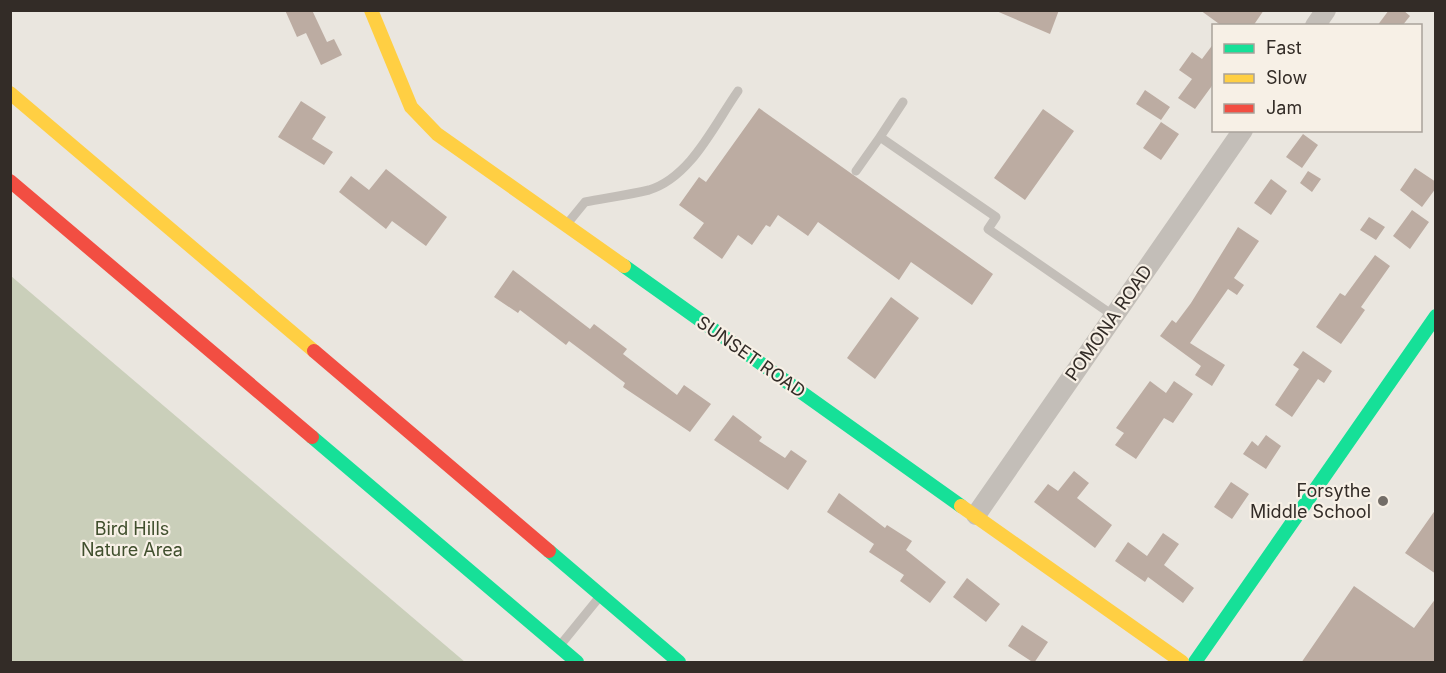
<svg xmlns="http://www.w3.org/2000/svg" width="1446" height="673" viewBox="0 0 1446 673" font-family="Inter,sans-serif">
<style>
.green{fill:#cacfba}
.building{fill:#bcaca2}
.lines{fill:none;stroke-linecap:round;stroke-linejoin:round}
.lane{stroke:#c3beb8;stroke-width:9}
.street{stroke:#c3beb8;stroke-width:20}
.fast{stroke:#16e098;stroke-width:14}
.slow{stroke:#ffcf43;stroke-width:14}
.jam{stroke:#f24e42;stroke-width:14}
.poi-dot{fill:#736d67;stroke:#f7f0e6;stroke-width:2}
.labels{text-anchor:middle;stroke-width:4.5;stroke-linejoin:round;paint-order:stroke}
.street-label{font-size:18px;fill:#332c27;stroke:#f7f0e6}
.poi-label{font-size:18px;fill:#332c27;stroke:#f7f0e6;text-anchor:end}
.park-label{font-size:18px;fill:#404f2d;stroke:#f7f0e6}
</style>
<rect width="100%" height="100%" fill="#eae6df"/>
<!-- green -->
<path class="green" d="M11 276 465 662H11Z"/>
<!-- building -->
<path class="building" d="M285 10H312L327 42 334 39 342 55 321 65 306 33 297 37Z
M994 10H1059L1050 34Z
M1200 10H1264L1253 26H1222Z
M1389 10H1403L1410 16 1402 26H1377Z
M1214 43V83L1195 109 1178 98 1192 79 1179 70 1192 52 1202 59Z
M1145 90 1170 107 1161 120 1136 104Z
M301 101 326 117 312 139 333 152 324 165 278 137Z
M759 108 993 274 972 305 911 262 899 280 818 222 808 236 778 215 770 227 766 225 752 245 738 235 722 259 693 238 704 223 679 205 699 177 706 182Z
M1043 109 1074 131 1025 200 994 178Z
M1161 122 1179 134 1161 160 1143 148Z
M1303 134 1318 145 1302 168 1286 157Z
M1415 168 1436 182V188L1422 207 1400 190Z
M386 169 447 217 426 246 392 221 386 229 339 192 351 176 369 190Z
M1308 171 1321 179 1312 192 1300 183Z
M1271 179 1287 191 1271 215 1254 203Z
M1412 210 1429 222 1410 249 1393 236Z
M1369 217 1385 227 1376 240 1360 230Z
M1238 227 1259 241 1234 278 1244 285 1237 295 1228 289 1190 343 1225 365 1212 386 1195 375 1201 366 1160 336 1172 320 1176 323 1191 303Z
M1375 255 1390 266 1361 307 1365 310 1341 344 1316 327 1340 293 1345 296Z
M513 270 590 329 594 324 627 349 623 354 677 395 684 385 711 404 690 432 623 387 625 383 569 341 566 345 520 310 518 313 494 297Z
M891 297 919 318 875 379 847 358Z
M1303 351 1332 371 1324 383 1318 379 1292 417 1275 405 1299 369 1293 365Z
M1150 381 1166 393 1174 381 1193 394 1173 423 1164 418 1136 459 1115 445 1124 433 1116 428Z
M733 415 762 437 759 441 785 458 791 450 807 461 788 490 714 440Z
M1266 435 1281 446 1266 469 1243 454 1252 441 1258 446Z
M1074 471 1089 483 1077 498 1112 525 1095 548 1034 502 1048 484 1058 491Z
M1231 482 1249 494 1232 519 1214 507Z
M839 493 885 528 887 525 912 541 906 550 946 582 930 603 900 581 904 575 869 552 874 544 827 512Z
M1436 509V574L1405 553Z
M1163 533 1179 544 1164 565 1194 588 1183 603 1148 577 1145 582 1115 561 1128 542 1147 556Z
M967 578 1000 604 986 622 953 597Z
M1354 586 1414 628 1436 598V663H1301Z
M1022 625 1048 642 1034 663 1008 646Z"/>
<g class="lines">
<!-- lane -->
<path class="lane" d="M903 102 880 137 996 217 988 229 1114 316
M856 171 880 137
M567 224 585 202C606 198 628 195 649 190 691 177 714 125 738 91
M562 643 597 600"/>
<!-- street -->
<path class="street" d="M1315 26 1326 10
M976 515 1243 130"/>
<!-- fast -->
<path class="fast" d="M624 266 961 506
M312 437 577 662
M549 551 679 662
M1195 662 1436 316"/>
<!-- slow -->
<path class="slow" d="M371 10 411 107 437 134 624 266
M10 93 314 351
M961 506 1182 662"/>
<!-- jam -->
<path class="jam" d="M10 181 312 437
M314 351 549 551"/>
</g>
<!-- markers -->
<circle class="poi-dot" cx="1383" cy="501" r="6"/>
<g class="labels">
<!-- street labels -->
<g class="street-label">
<text transform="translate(1109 323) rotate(-55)" y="6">POMONA ROAD</text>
<text transform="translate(751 357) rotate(35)" y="6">SUNSET ROAD</text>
</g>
<!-- poi labels -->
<g class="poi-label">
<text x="1371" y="497">Forsythe<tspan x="1371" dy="21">Middle School</tspan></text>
</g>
<!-- park labels -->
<g class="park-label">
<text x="132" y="535">Bird Hills<tspan x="132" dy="21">Nature Area</tspan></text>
</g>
</g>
<!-- border -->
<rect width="1446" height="673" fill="none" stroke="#332c27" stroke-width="24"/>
<!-- legend -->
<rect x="1212" y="24" width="210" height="108" fill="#f7f0e6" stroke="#a9a29a" stroke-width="1.5"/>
<rect x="1224" y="44" width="30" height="9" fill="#16e098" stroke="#a9a29a" stroke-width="1.5"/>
<text x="1266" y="54" font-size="18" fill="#332c27">Fast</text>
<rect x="1224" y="74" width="30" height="9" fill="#ffcf43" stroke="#a9a29a" stroke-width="1.5"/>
<text x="1266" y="84" font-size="18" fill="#332c27">Slow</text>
<rect x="1224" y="104" width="30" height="9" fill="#f24e42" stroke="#a9a29a" stroke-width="1.5"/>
<text x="1266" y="114" font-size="18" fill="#332c27">Jam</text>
</svg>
